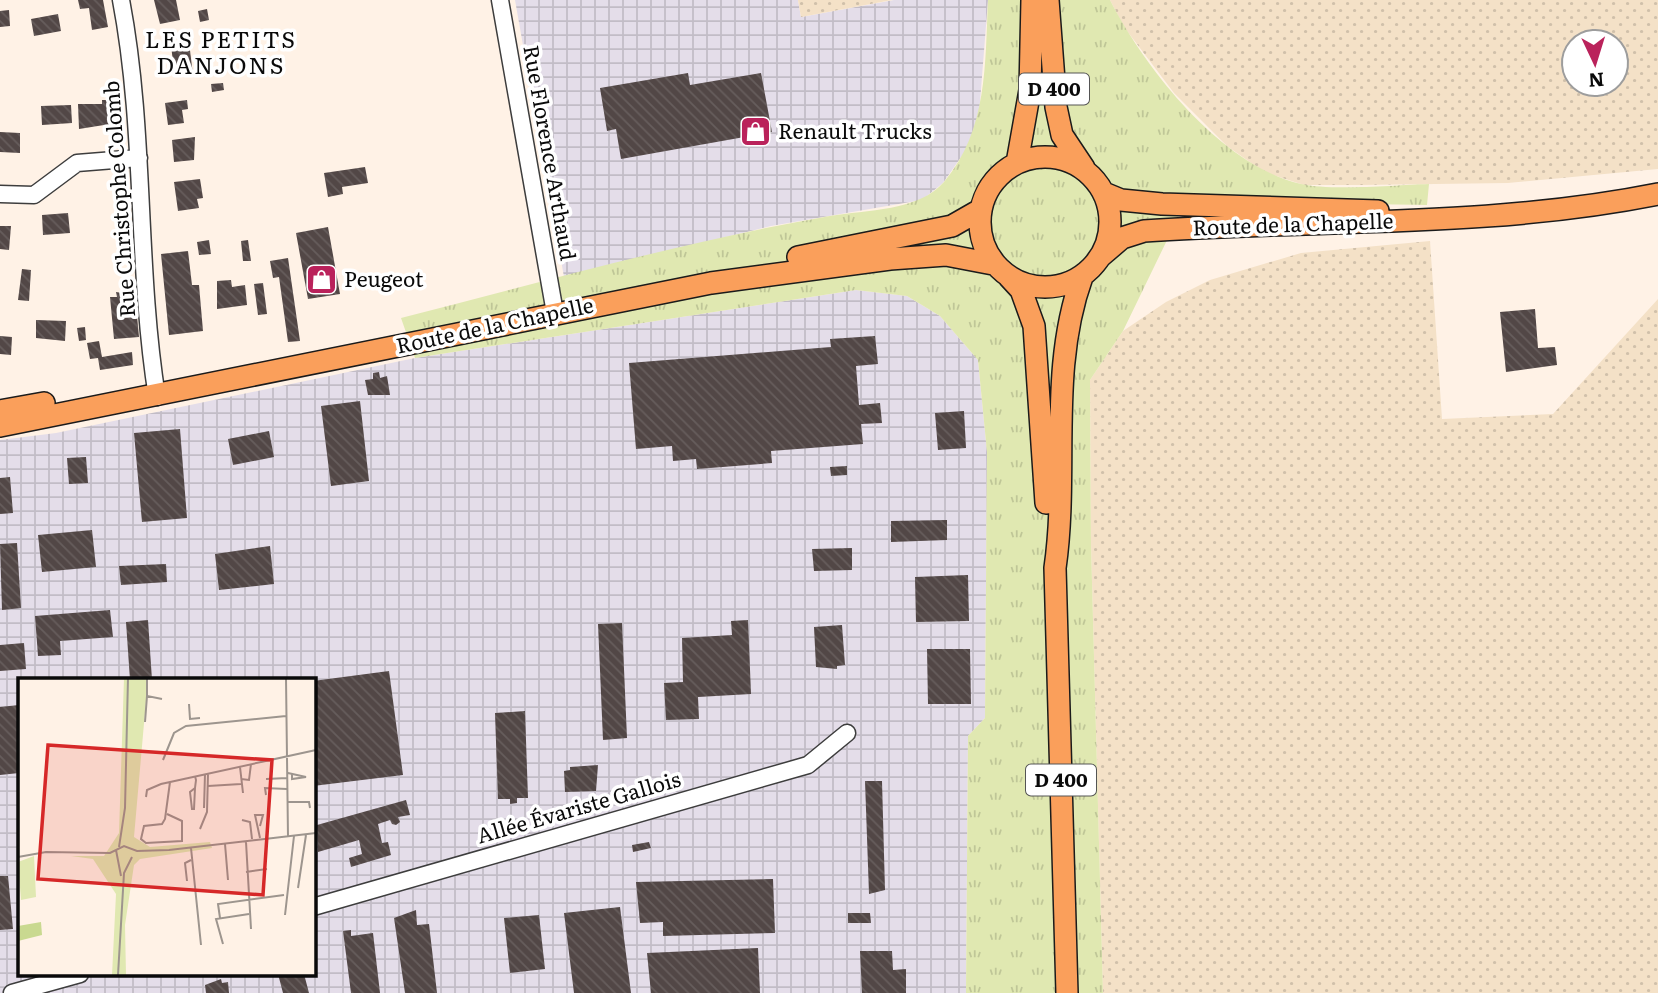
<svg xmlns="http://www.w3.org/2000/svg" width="1658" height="993" viewBox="0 0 1658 993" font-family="Literata,serif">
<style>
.industrial{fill:url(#industrial-grid);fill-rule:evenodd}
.farmland{fill:url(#farmland-dots);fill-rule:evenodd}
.grass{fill:url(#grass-tufts)}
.building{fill:url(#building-back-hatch)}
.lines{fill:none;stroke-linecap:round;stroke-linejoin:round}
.minor-casing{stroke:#3d3d3d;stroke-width:19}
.major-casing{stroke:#1b1b1b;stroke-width:24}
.minor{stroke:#fff;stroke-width:16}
.major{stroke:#fa9f5b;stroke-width:21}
.labels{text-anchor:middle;stroke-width:7;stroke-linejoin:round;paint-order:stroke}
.shield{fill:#fff;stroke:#545454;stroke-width:2}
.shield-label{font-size:19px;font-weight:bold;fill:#0a0a0a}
.poi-label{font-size:21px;fill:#0a0a0a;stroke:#fff;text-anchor:start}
.street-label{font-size:21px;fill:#0a0a0a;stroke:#fff}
.neighbourhood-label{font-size:23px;letter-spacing:2px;fill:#0a0a0a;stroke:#fff}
.inset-road{fill:none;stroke:#9d958e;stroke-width:2}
.view{fill:#d62828;fill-opacity:0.15;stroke:#d62828;stroke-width:3.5}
.inset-edge{fill:none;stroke:#0a0a0a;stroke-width:3.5}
</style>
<defs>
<pattern id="industrial-grid" width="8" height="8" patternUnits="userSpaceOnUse" patternTransform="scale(1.75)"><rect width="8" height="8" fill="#e4dde9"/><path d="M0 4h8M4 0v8" fill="none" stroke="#c2bcc6"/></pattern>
<pattern id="farmland-dots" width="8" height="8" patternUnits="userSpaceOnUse" patternTransform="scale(1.75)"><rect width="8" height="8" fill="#f4e1c7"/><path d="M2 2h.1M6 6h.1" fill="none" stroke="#d0c0aa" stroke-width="1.8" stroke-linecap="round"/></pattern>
<pattern id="grass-tufts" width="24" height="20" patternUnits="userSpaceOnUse" patternTransform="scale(1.75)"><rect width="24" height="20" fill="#e0e8b1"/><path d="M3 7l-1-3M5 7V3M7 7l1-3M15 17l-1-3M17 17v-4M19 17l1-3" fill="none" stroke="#bfc697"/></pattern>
<pattern id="building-back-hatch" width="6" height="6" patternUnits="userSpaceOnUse" patternTransform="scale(1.75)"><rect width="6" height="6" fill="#524746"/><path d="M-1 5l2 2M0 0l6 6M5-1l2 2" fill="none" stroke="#665d5c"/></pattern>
</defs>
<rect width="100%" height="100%" fill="#fff2e6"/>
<!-- industrial -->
<path class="industrial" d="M515 0H798L801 17 894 0H988L979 115 966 150 943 183 922 200 771 226 564 277Z
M856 290 907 296 940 316 978 360 987 452 985 718 968 736 966 993H0V440L56 433 415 358ZM19 680H313V974H19Z"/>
<!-- farmland -->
<path class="farmland" d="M798 0H892L801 17Z
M1110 0H1658V169L1508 183 1361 185H1304L1264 172 1227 146 1174 93 1124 27ZM1574 42H1616V84H1574Z
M1430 241 1442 419 1553 414 1658 299V993H1103L1091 544 1090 380 1123 331 1166 302 1210 280 1301 253Z"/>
<!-- grass -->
<path class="grass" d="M988 0H1110C1145 69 1222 166 1301 184 1331 191 1396 185 1429 184L1427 205 1186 201 1123 331 1090 380 1091 544 1103 993H966L968 736 985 718 987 452 978 360 940 316 907 296 856 290 415 358 401 318C543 282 685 241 830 216 866 210 919 211 944 182 988 130 985 63 988 0Z"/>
<!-- building -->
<path class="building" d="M78 0H103L108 27 92 30 89 8 80 9Z
M154 0H176L180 20 160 24Z
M207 9 209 20 200 22 198 11Z
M9 10 10 26 0 27V11Z
M58 14 61 31 34 36 31 19Z
M189 42 193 75 179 77 178 71H174L171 45Z
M688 73 690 85 761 73 772 132 621 159 616 129 607 131 600 88Z
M223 83 224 90 212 92 211 84Z
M102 100H114L115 127 104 128V125L79 129 78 104H102Z
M187 100 188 109 182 110 184 123 168 125 165 103Z
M71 105 72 123 42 125 41 106Z
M0 132 20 133V153L0 152Z
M195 137 194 160 174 162 172 140Z
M365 167 368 183 342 187 343 194 328 197 324 173Z
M200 179 203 198 197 199 199 208 178 211 174 182Z
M68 213 70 233 43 235 42 215Z
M0 226H11L9 250 0 249Z
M328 227 340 294 308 299 296 233Z
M209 240 211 254 199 255 197 242Z
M248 240 251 261H243L241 241Z
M188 251 192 285H199L203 331 169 335 161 254Z
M288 258 300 341 288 342 279 277 273 278 270 261Z
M22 269 31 270 29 301 18 300Z
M231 280 232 287 245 285 247 305 217 309V281Z
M263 283 267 314 258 315 254 284Z
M116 292 135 295 139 337 114 339 110 297H117Z
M1535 309 1538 348 1555 347 1557 365 1506 372 1500 312Z
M36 320 66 321 65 341 36 338Z
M85 327 86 340 79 341 77 328Z
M0 336 12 337 11 355 0 354Z
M875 336 878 364 856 366 859 405 880 403 882 423 861 424 863 444 771 451 772 463 697 469 696 459 673 461 672 446 636 449 629 363 831 347 830 339Z
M99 341 102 357 132 352 133 365 100 370 98 358 90 359 87 343Z
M379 372 380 378 387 376 390 395H368L365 380 373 379V373Z
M360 401 369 481 331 486 321 406Z
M964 411 966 448 938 450 935 413Z
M180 429 187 518 142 522 134 433Z
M269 431 274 457 233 465 228 439Z
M86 457 88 483 69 484 67 458Z
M847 466V475L831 476 830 467Z
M10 477 13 513 0 514V478Z
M947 520V540L891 542V521Z
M92 530 96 567 42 572 38 535Z
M17 543 21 608 2 610 0 544Z
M270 546 274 584 219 590 215 554Z
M852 548V570L814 571 812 549Z
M166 564 167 582 121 585 119 566Z
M968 575 969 621 916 622 915 577Z
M110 610 113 637 60 641 61 655 38 656 35 616Z
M148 620 152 680H130L126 622Z
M748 620 751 694 698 697 699 719 666 720 664 683 683 682 682 638 732 635 731 621Z
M622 623 627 738 603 740 598 624Z
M842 625 845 665 837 666V669L816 667 814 627Z
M24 643 26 669 0 671V645Z
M927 649H970L971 704H928Z
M389 671 403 775 313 786V681Z
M19 705V773L0 775V707Z
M525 711 528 798H517V803L510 804V799H498L495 713Z
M598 765 596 791 565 792 564 771 570 770V767Z
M865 781H882L885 890 869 894Z
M406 800 410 815 398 817 400 822 396 825 392 824 390 820 378 824 382 843 388 842 391 855 351 867 349 858 362 854 359 840 318 852 317 825Z
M649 842 651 848 633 852 632 845Z
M0 876H8L13 929 0 930Z
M773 879 775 933 663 936V922L640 923 636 882Z
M620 907 631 993H574L564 913Z
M416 910 417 925 429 924 437 993H405L394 918Z
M848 913H870L871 923H848Z
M539 915 545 969 510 973 504 918Z
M351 930V936L373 933 380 993H351L343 931Z
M758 948 760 993H651L647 953Z
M860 951H892L893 970 906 969V993H862Z
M278 974H304L309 993H283Z
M221 979 222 983 228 982 229 993H206L205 985Z"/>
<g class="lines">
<defs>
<path id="minor" d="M121 0C146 131 136 265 157 397
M500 0 555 313
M0 194 34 195 77 163 139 158
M313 907 808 765 847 733
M12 993 80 974"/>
<path id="major" d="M1048 0 1056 107 1062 135 1084 168
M980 222a65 65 0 1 1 130 0a65 65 0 1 1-130 0Z
M1017 163 1030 90 1032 0
M1104 193 1121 200 1162 204 1378 211
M1101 256 1122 238 1144 231C1315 219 1489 228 1658 194
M798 257 952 226 980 210
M1009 277 1021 290 1034 326 1046 503
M0 411 44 403
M0 426 711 283 890 259 946 255 993 264
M1067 993 1055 568C1069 471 1048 371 1082 277"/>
</defs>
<!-- minor casing -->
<use href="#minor" class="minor-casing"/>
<!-- major casing -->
<use href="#major" class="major-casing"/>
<!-- minor -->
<use href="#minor" class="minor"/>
<!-- major -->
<use href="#major" class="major"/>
</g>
<!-- icons -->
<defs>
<symbol id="shop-square" viewBox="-11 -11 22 22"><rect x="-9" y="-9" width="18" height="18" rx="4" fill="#ba225b" stroke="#fff"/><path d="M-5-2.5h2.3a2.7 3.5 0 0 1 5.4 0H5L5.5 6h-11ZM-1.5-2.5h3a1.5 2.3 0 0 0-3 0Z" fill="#fff"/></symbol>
</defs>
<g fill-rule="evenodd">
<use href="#shop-square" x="738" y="114" width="35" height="35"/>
<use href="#shop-square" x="304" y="262" width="35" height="35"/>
</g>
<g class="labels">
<!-- shield labels -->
<g class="shield">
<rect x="1019" y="73.5" width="70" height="31" rx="5"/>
<rect x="1026" y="764.5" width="70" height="31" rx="5"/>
</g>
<g class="shield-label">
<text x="1054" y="96">D 400</text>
<text x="1061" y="787">D 400</text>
</g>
<!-- poi labels -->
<g class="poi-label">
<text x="778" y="139">Renault Trucks</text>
<text x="344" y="287">Peugeot</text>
</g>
<!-- street labels -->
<g class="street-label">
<text transform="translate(549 153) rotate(80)" y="7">Rue Florence Arthaud</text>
<text transform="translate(120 199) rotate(-94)" y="7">Rue Christophe Colomb</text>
<text transform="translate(1293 225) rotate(-2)" y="7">Route de la Chapelle</text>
<text transform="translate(495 326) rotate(-12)" y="7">Route de la Chapelle</text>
<text transform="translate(579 808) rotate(-16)" y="7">Allée Évariste Gallois</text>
</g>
<!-- neighbourhood labels -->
<g class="neighbourhood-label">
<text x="221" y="48">LES PETITS<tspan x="221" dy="26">DANJONS</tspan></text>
</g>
</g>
<!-- overview -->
<g transform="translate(18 678)">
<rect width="298" height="298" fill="#fff2e6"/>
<path d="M106 0H130L116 159 132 169 192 164 194 170 122 181 116 187 107 247 108 297H94L98 216 75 181 53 178H86L101 155ZM16 178 18 219 3 222 0 184Z" fill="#e0e8b1"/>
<path d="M23 244 24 257 0 263V248Z" fill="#c9d990"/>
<path class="inset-road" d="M129 0V18L144 21M268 0 270 159M171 26 172 41 182 40M127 44 129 18M145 82 156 55 168 48 268 38M222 89 225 115M270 95 288 99 274 101V96M223 101 231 102 233 86M248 101 269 100M190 108 223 106M177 110 172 114 174 131H176L177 110 178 102 177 98M248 117 247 110 269 111M128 119 129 112 143 106 298 72M269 124H291L292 130M186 130 187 96M149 136 164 143V163L128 165 123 161 126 148 144 146 147 141 152 104M224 142 232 144 234 161M182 151 189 134 190 96M242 160 237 137H245L242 148M228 164 233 251M207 166 210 202M101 169 107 130 110 0M173 170 183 267M98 172 103 198M0 179 28 174 92 175 106 168 119 173 151 172 298 155M228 194 249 191M169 203 167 185 173 182M280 210 288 157M267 237 276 158M202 240 200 226 266 217M205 266 198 241 231 236M100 297 106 195 114 179"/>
<path class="view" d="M30 67 254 82 245 217 20 201Z"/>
<rect width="298" height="298" class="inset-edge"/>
</g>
<!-- north arrow -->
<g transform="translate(1595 63) rotate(176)"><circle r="33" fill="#ffffff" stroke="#9d9d9d" stroke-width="2"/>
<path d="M0-5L12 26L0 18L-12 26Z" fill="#ba225b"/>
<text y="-10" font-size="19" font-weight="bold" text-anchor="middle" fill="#0a0a0a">N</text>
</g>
</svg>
